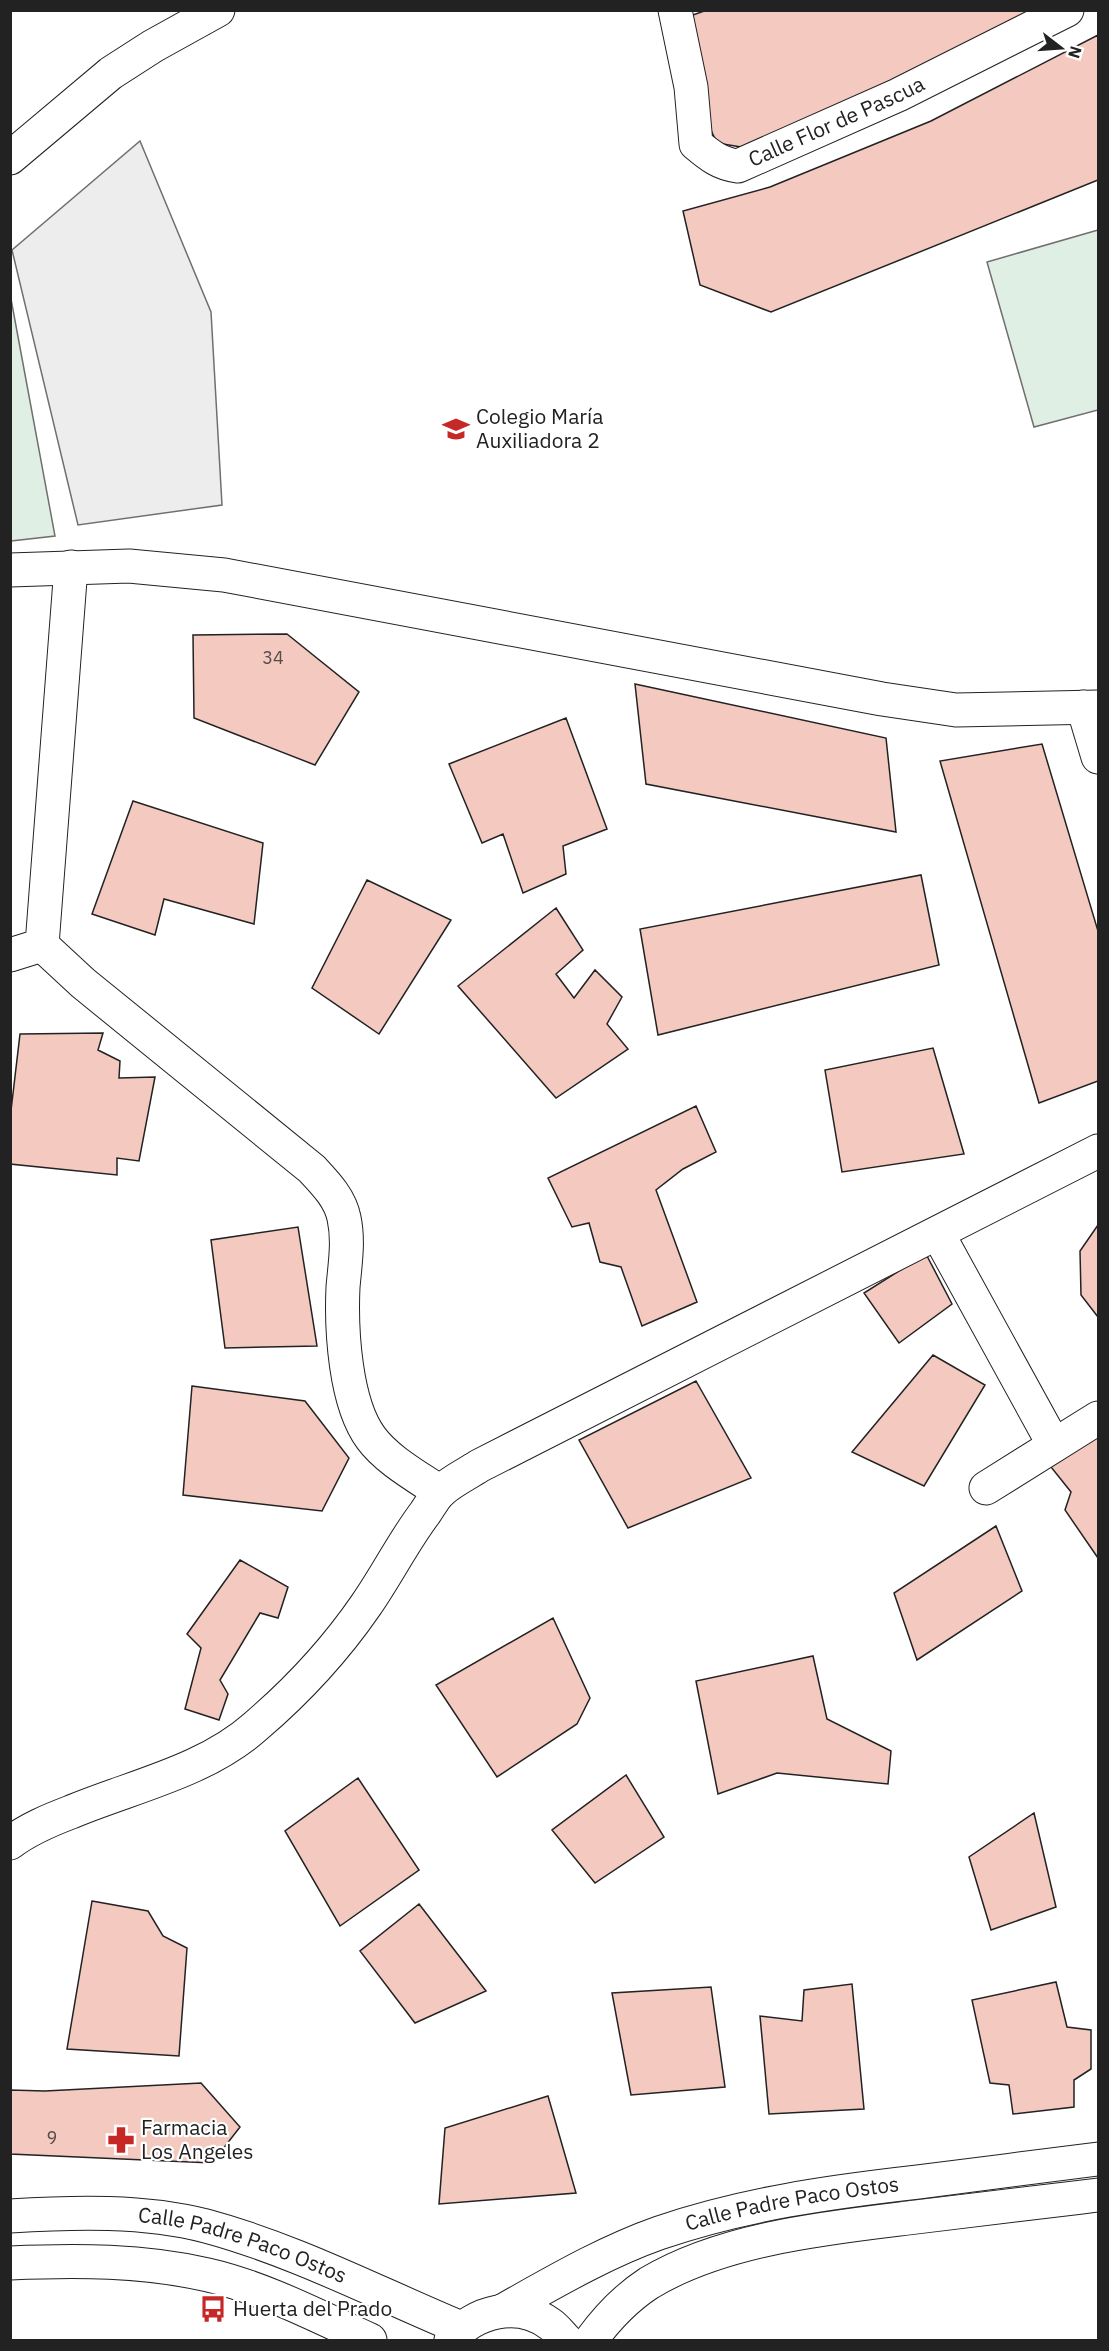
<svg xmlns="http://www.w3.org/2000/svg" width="1109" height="2351" viewBox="0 0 1109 2351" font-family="'IBM Plex Sans',sans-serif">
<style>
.green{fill:#e0efe3;stroke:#6f6f6f;stroke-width:1.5}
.parking{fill:#ededed;stroke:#6f6f6f;stroke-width:1.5}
.building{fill:#f3c9c0;stroke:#222;stroke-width:1.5}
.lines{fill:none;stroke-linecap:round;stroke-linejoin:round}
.minor-casing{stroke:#222;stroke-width:35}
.minor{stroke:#fff;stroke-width:33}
.labels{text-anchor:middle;stroke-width:4.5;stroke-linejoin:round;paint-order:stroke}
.number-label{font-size:18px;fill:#564c4a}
.street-label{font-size:21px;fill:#222;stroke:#fff}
.poi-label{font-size:21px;fill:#222;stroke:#fff;text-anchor:start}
</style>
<rect width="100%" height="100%" fill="#fff"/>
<!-- green -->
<path class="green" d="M1098 230V410L1034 427 987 262Z
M11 299 55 536 11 541H10Z"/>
<!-- parking -->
<path class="parking" d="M140 141 211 312 222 505 78 525 12 250Z"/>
<!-- building -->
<path class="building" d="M707 10H1036L927 65 741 147 717 143 709 126 690 16Z
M1098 35V180L771 312 700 285 683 211 770 187 931 121Z
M287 634 359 692 315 765 194 718 193 635Z
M635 684 886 738 896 832 646 784Z
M566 718 607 829 563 846 566 874 523 893 503 834 482 843 449 764Z
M1042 744 1098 931V1081L1039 1103 940 761Z
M133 801 263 843 254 924 164 899 155 935 92 914Z
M921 875 939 965 658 1035 640 929Z
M367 880 451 920 379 1034 312 988Z
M556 908 583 950 556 974 574 998 595 970 622 997 607 1024 628 1049 556 1098 458 986Z
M103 1033 98 1050 120 1061 119 1078 155 1077 139 1161 117 1158V1175L10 1164V1119L20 1034Z
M933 1048 964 1154 842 1172 825 1070Z
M696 1106 716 1152 683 1169 656 1190 697 1302 642 1326 621 1267 600 1262 589 1223 572 1227 548 1178Z
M1098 1225V1317L1081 1295 1080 1251Z
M298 1227 317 1346 225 1348 211 1240Z
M926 1254 952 1304 899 1343 864 1293Z
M933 1355 985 1385 924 1486 852 1452Z
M696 1381 751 1478 628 1528 579 1440Z
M192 1386 305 1401 349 1458 322 1511 183 1495Z
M1098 1435V1558L1065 1510 1071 1492 1051 1467Z
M996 1526 1022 1591 917 1660 894 1593Z
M240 1560 288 1587 278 1618 260 1613 220 1680 228 1694 219 1720 185 1709 201 1648 187 1634Z
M553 1618 590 1698 577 1724 497 1777 436 1685Z
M813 1656 827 1719 891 1751 888 1784 777 1773 718 1794 696 1681Z
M626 1775 664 1837 595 1883 552 1830Z
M358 1778 419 1870 340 1926 285 1831Z
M1034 1813 1056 1907 991 1930 969 1857Z
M92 1901 148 1911 163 1936 187 1948 179 2056 67 2049Z
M419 1904 486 1991 415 2023 360 1951Z
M1056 1982 1067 2027 1091 2030V2069L1074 2080V2107L1013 2114 1009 2085 990 2083 972 2000Z
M852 1984 864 2109 769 2114 760 2016 802 2021 804 1990Z
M711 1987 725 2087 631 2095 612 1993Z
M201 2083 240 2127 212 2163 10 2154V2090L45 2091Z
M548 2096 576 2193 439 2204 445 2128Z"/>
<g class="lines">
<defs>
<g id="minor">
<path id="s1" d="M675 10 691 87 696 144C709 155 720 164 738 166L898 95 1067 10"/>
<path d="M10 158 111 73 153 46 218 10"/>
<path d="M10 570 129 566 224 575 882 699 956 710 1098 707"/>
<path d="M1083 707 1098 757"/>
<path d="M42 945 83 983 312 1169C325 1183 340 1198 344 1218 349 1241 345 1264 343 1287 341 1330 345 1403 371 1438 387 1460 418 1477 440 1492"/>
<path d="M10 955 42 945 71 567"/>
<path d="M938 1234 1054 1445"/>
<path d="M986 1488 1098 1418"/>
<path d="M10 1843C28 1829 50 1820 71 1812 133 1786 204 1772 256 1726 298 1690 335 1650 366 1605 387 1575 403 1542 425 1513 430 1506 435 1496 441 1491 452 1481 467 1474 479 1466L1098 1151"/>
<path id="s2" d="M10 2216C74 2212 144 2210 206 2226 295 2250 377 2293 461 2328"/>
<path d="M10 2263C76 2260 143 2260 208 2275 264 2288 317 2316 370 2340"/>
<path id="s3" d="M504 2310C554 2282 605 2252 659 2233 743 2204 830 2192 918 2182 978 2174 1038 2167 1098 2159"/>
<path d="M451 2340C474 2311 518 2300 550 2324 556 2328 561 2335 566 2340"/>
<path d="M591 2340C607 2318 626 2298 649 2283 722 2239 825 2228 908 2218 972 2210 1035 2203 1098 2195"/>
</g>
</defs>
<!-- minor casing -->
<use href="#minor" class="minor-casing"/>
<!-- minor -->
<use href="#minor" class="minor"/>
</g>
<!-- icons -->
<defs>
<symbol id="school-bare" viewBox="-9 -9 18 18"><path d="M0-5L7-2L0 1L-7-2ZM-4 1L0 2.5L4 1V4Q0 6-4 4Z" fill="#c62828" stroke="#fff" stroke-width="2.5" paint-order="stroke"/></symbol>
<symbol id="pharmacy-bare" viewBox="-9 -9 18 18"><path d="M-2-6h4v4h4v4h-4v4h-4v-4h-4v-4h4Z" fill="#c62828" stroke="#fff" stroke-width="2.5" paint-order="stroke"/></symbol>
<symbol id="bus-bare" viewBox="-9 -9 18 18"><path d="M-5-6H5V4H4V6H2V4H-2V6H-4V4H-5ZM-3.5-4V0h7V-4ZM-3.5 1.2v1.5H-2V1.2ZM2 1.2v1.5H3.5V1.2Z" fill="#c62828" stroke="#fff" stroke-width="2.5" paint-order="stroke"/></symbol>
</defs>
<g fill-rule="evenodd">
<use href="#school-bare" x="437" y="410" width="38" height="38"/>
<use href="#pharmacy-bare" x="102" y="2121" width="38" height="38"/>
<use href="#bus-bare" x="194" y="2290" width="38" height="38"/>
</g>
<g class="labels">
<!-- number labels -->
<g class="number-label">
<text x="273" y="664">34</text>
<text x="52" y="2144">9</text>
</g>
<!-- street labels -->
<g class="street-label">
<text dy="7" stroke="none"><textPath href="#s1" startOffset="292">Calle Flor de Pascua</textPath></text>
<text dy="7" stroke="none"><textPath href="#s3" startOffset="310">Calle Padre Paco Ostos</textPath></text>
<text dy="7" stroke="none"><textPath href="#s2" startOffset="237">Calle Padre Paco Ostos</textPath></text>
</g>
<!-- poi labels -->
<g class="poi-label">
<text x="476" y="424">Colegio María<tspan x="476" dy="24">Auxiliadora 2</tspan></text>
<text x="141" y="2135">Farmacia<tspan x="141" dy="24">Los Angeles</tspan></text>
<text x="233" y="2316">Huerta del Prado</text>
</g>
</g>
<!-- border -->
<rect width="1109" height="2351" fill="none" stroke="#222222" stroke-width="24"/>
<!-- north arrow -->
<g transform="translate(1061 48) rotate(107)" stroke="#ffffff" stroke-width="4.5" paint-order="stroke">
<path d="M0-4.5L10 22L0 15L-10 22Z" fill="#222222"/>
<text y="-9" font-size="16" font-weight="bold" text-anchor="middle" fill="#222222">N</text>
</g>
</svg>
